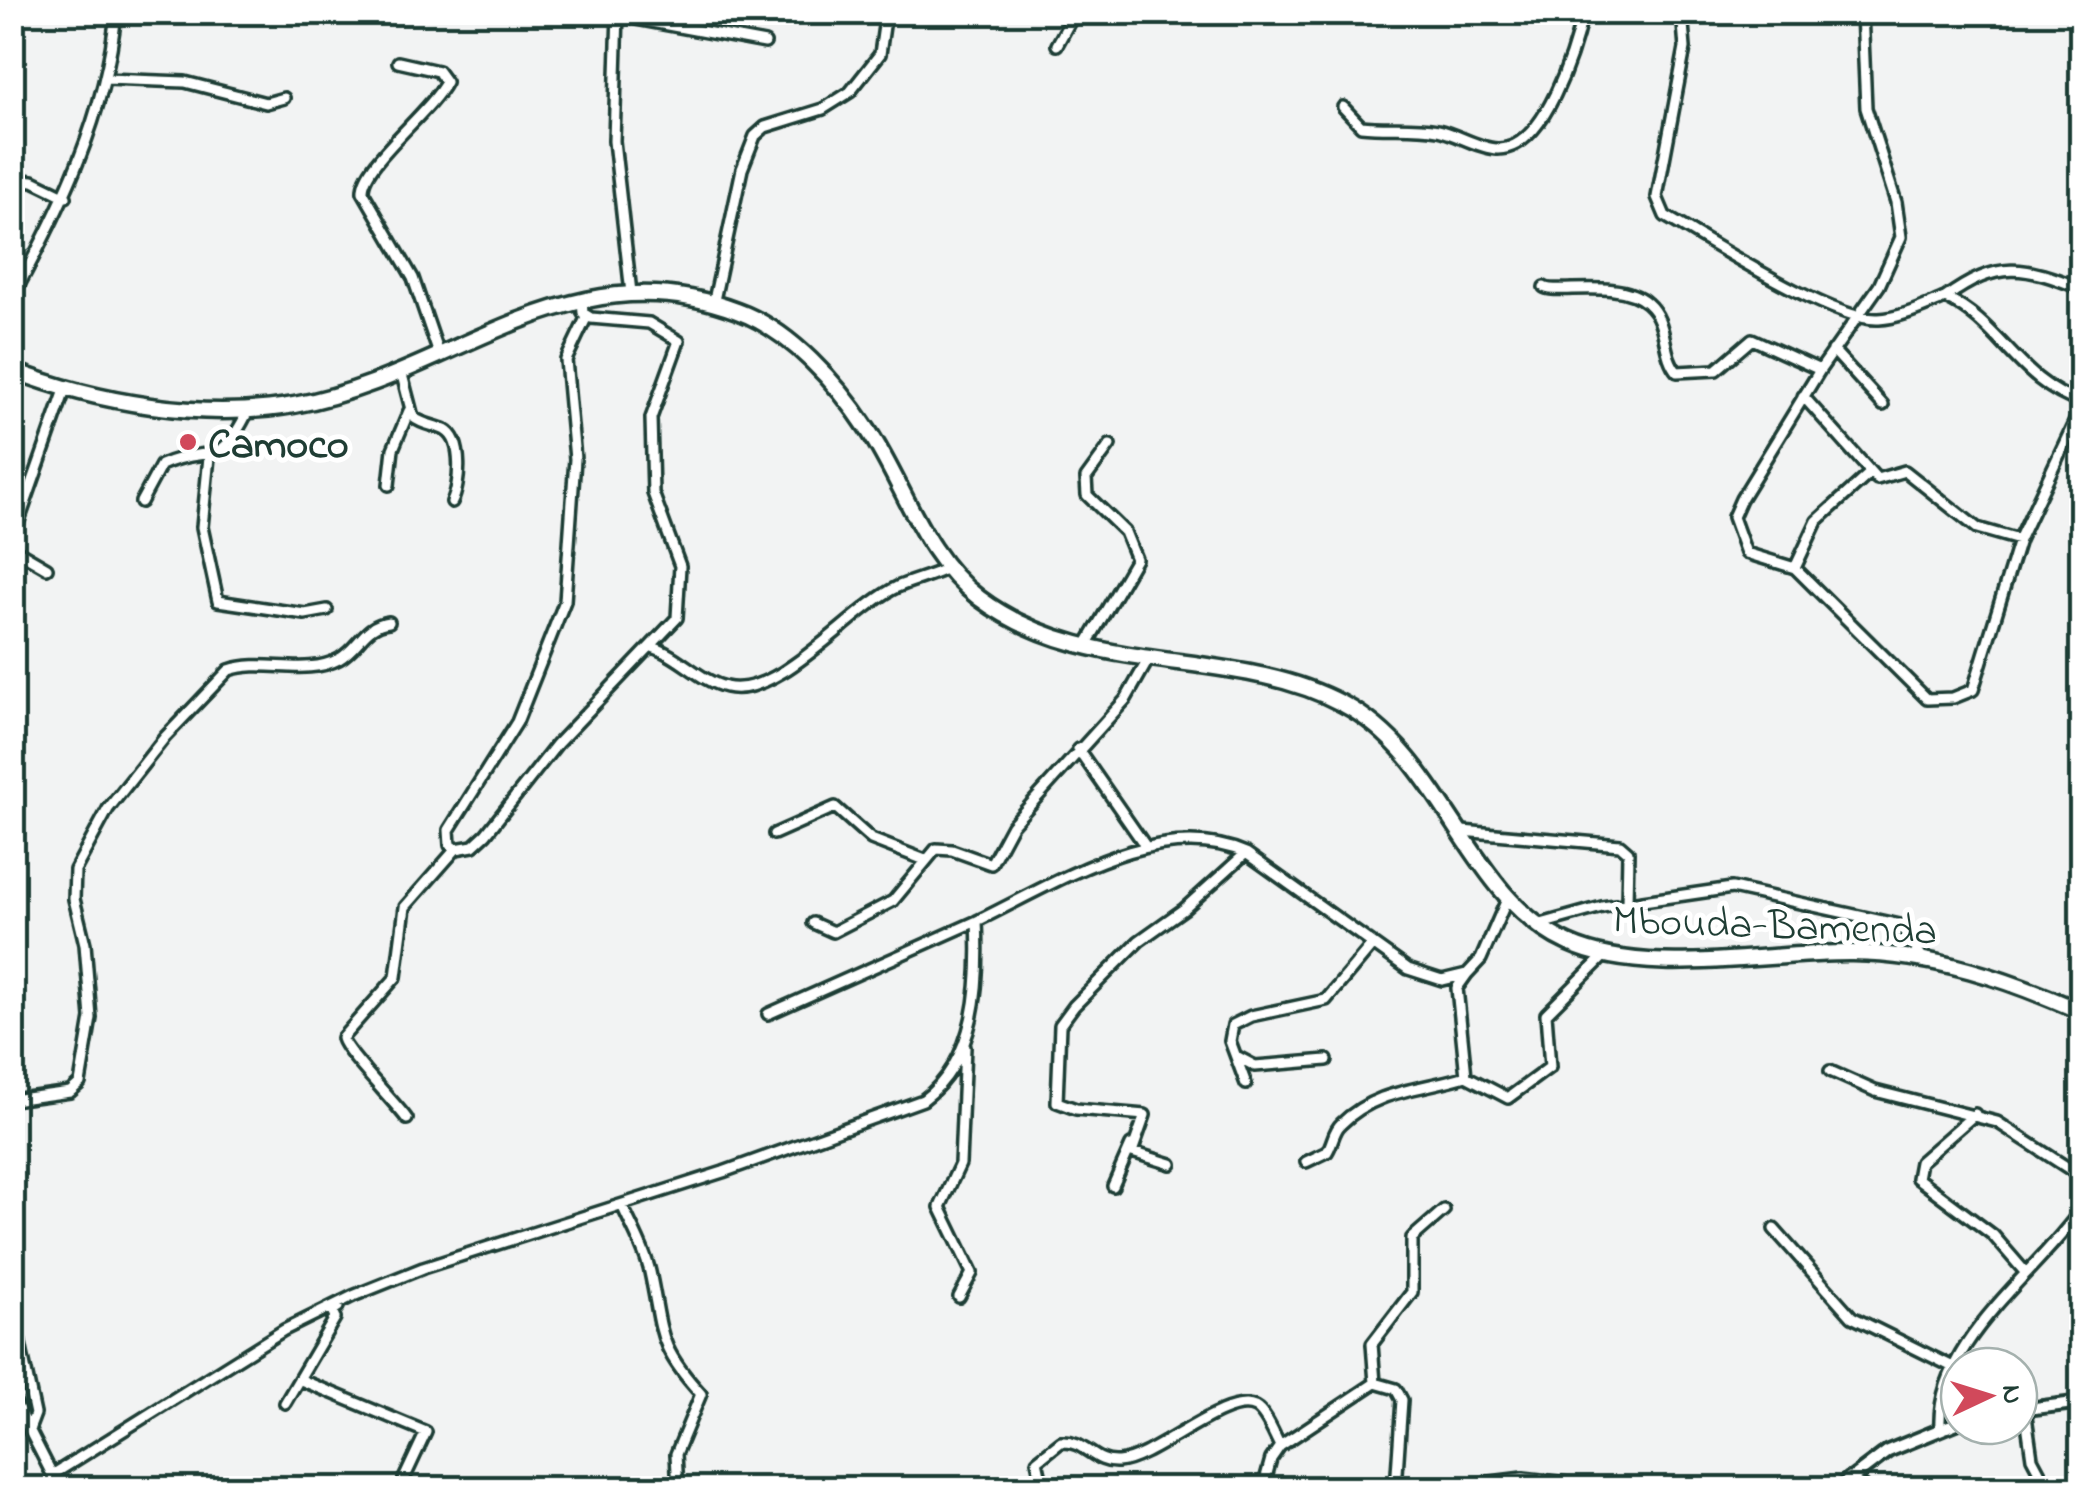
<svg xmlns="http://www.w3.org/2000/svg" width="2094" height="1501" viewBox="0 0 2094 1501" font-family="'Indie Flower',sans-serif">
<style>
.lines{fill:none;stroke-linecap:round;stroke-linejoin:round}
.minor-casing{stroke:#1f3d34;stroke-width:16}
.tertiary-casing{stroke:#1f3d34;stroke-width:18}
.trunk-casing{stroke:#1f3d34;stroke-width:21}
.minor{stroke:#fff;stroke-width:9}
.tertiary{stroke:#fff;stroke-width:10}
.trunk{stroke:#fff;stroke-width:14}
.poi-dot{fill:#d1495b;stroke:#fff;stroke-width:4}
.labels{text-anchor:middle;stroke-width:10;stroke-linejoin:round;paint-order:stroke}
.poi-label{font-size:42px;font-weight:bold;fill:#1f3d34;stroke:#fff;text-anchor:start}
.street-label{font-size:42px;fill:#1f3d34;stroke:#fff}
</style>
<rect width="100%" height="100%" fill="#f2f3f3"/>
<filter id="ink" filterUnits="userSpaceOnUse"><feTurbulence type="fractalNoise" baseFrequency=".01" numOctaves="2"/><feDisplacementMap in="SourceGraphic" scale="20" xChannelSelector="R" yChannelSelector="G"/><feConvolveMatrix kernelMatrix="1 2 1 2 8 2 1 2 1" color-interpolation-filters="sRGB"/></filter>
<g filter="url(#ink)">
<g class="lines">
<defs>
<path id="minor" d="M618 12 614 141 631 293
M1682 12 1685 48 1657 197 1665 216C1709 241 1834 322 1879 319 1901 318 1925 306 1945 298 2001 323 2017 381 2082 403
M1862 12 1866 108 1896 202 1901 237 1879 286 1820 370 1741 499 1733 517 1746 553 1795 568 1927 699 1953 698 1973 690 2019 540 2082 406
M619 16 765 43
M1057 45 1075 12
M398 62 438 71 446 82C430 113 361 164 363 192L413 278 439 354
M106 79 185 82 266 103 284 98
M1343 107 1361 126C1387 129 1413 125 1438 130 1457 134 1478 148 1497 149 1545 151 1575 48 1583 12
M12 179 33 181 66 197
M1544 287C1554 295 1620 278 1647 303 1669 322 1661 354 1677 372L1716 370 1752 339 1820 370
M12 298C61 208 106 116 116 12
M1945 298C1998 260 2023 265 2082 289
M713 305 742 169 755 136 765 127 823 109 850 92 880 54 886 12
M1833 350 1883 405
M401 371 413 417C423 425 434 425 445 430 464 440 460 486 452 502
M1803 396 1877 479 1905 471 1977 528 2019 540
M209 457 202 527 218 601 305 614 327 610
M389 485 393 449 409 411
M141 502 161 465C214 442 217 474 249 409
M47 568 16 550 13 538 65 390
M1795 568 1817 521 1870 473
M652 647C679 655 699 681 726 687 778 700 852 608 897 587 914 580 931 576 948 568
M1085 647 1136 559 1125 532 1087 495 1086 478 1110 445
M1078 749 1144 844
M1462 831 1620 845 1628 852 1627 903
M774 834 835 807 871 839 925 860
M456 849 450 845 449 830 517 722 565 601 575 459 566 360 587 316
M813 923 833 932 893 901 936 849 952 850 991 864 1012 825 1126 699 1148 660
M1541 924 1602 907 1732 888 1900 925 1922 957
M768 1014 977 921
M1238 1057 1255 1066 1327 1060
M1830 1071 1875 1091 1997 1122 2082 1177
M1466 1076 1508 1098 1550 1067 1546 1014 1605 955
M1246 1084 1230 1041 1233 1025 1251 1016 1326 1000 1373 944
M12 1100 70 1092 80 1083 91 1018 85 944 74 899 75 870 108 809 165 737 229 670C264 658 305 677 339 659 359 648 364 625 389 622
M1975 1114 1920 1162 1917 1178 1993 1235 2025 1272
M407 1119C395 1102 344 1051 342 1038L396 977 405 907 456 849 473 846 486 834 557 744 677 618 680 566 653 493 651 418 679 341 649 323 591 318 583 313 582 301
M1306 1162 1327 1152C1333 1143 1333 1131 1341 1124 1376 1089 1422 1090 1466 1076L1457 988 1467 974
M1171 1164 1132 1152 1145 1115 1076 1109 1057 1102 1060 1025 1074 1006 1139 941 1184 909 1246 853
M1113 1186 1131 1145
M622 1205C631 1226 645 1249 650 1272 663 1332 656 1345 701 1394L676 1454 678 1488
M1774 1229 1852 1317 1955 1368
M959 1297 972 1273 940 1207 960 1164 965 1047
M12 1306 35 1414 29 1430
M301 1380 426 1432 404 1479
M1375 1383 1372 1344 1412 1292V1238L1444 1210
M12 1396 59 1488
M285 1403 335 1318 332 1311 338 1307
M2025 1409 2032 1458 2048 1488
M1940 1427C1936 1341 2037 1274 2082 1208
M52 1475 284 1330 353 1296 423 1268 723 1172 923 1100C977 1060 980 982 977 921 1056 883 1160 815 1246 853L1408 969 1442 980 1467 974 1481 959 1508 897
M1848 1478 1866 1488
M1043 1488 1037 1461 1061 1442C1085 1440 1094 1464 1118 1462 1153 1460 1226 1392 1255 1407 1266 1413 1274 1435 1280 1446
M1263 1488 1271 1459 1280 1446 1375 1383 1396 1389 1402 1400 1396 1488
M1442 1488 1523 1478 1611 1488"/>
<path id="tertiary" d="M2019 1410 2082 1402
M1839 1488 1888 1451 1959 1422"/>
<path id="trunk" d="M12 370C97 403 202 421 294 405 450 378 568 247 737 311 790 330 838 384 868 430 905 486 923 556 979 598 1090 681 1231 644 1343 704 1446 758 1466 896 1568 943 1647 979 1767 952 1852 953 1935 954 2007 979 2082 1012"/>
</defs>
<!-- minor casing -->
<use href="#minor" class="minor-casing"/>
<!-- tertiary casing -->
<use href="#tertiary" class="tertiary-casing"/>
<!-- trunk casing -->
<use href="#trunk" class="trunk-casing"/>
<!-- minor -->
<use href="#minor" class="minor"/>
<!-- tertiary -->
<use href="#tertiary" class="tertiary"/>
<!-- trunk -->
<use href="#trunk" class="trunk"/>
</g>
</g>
<!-- markers -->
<circle class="poi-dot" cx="188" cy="442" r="10"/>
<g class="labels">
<!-- poi labels -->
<g class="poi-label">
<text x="208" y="457">Camoco</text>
</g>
<!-- street labels -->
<g class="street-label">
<text transform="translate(1775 923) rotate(2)" y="15">Mbouda-Bamenda</text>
</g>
</g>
<!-- margin -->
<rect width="2094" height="1501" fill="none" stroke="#fff" stroke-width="50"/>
<rect x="25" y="25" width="2044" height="1451" fill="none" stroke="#1f3d34" stroke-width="4" filter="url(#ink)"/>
<!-- north arrow -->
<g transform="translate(1989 1396) rotate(86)"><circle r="48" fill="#ffffff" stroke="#a5b1ae" stroke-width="2.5"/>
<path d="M0-8L18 38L0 25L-18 38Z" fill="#d1495b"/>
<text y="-15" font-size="28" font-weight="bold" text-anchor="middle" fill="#1f3d34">N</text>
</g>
</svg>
